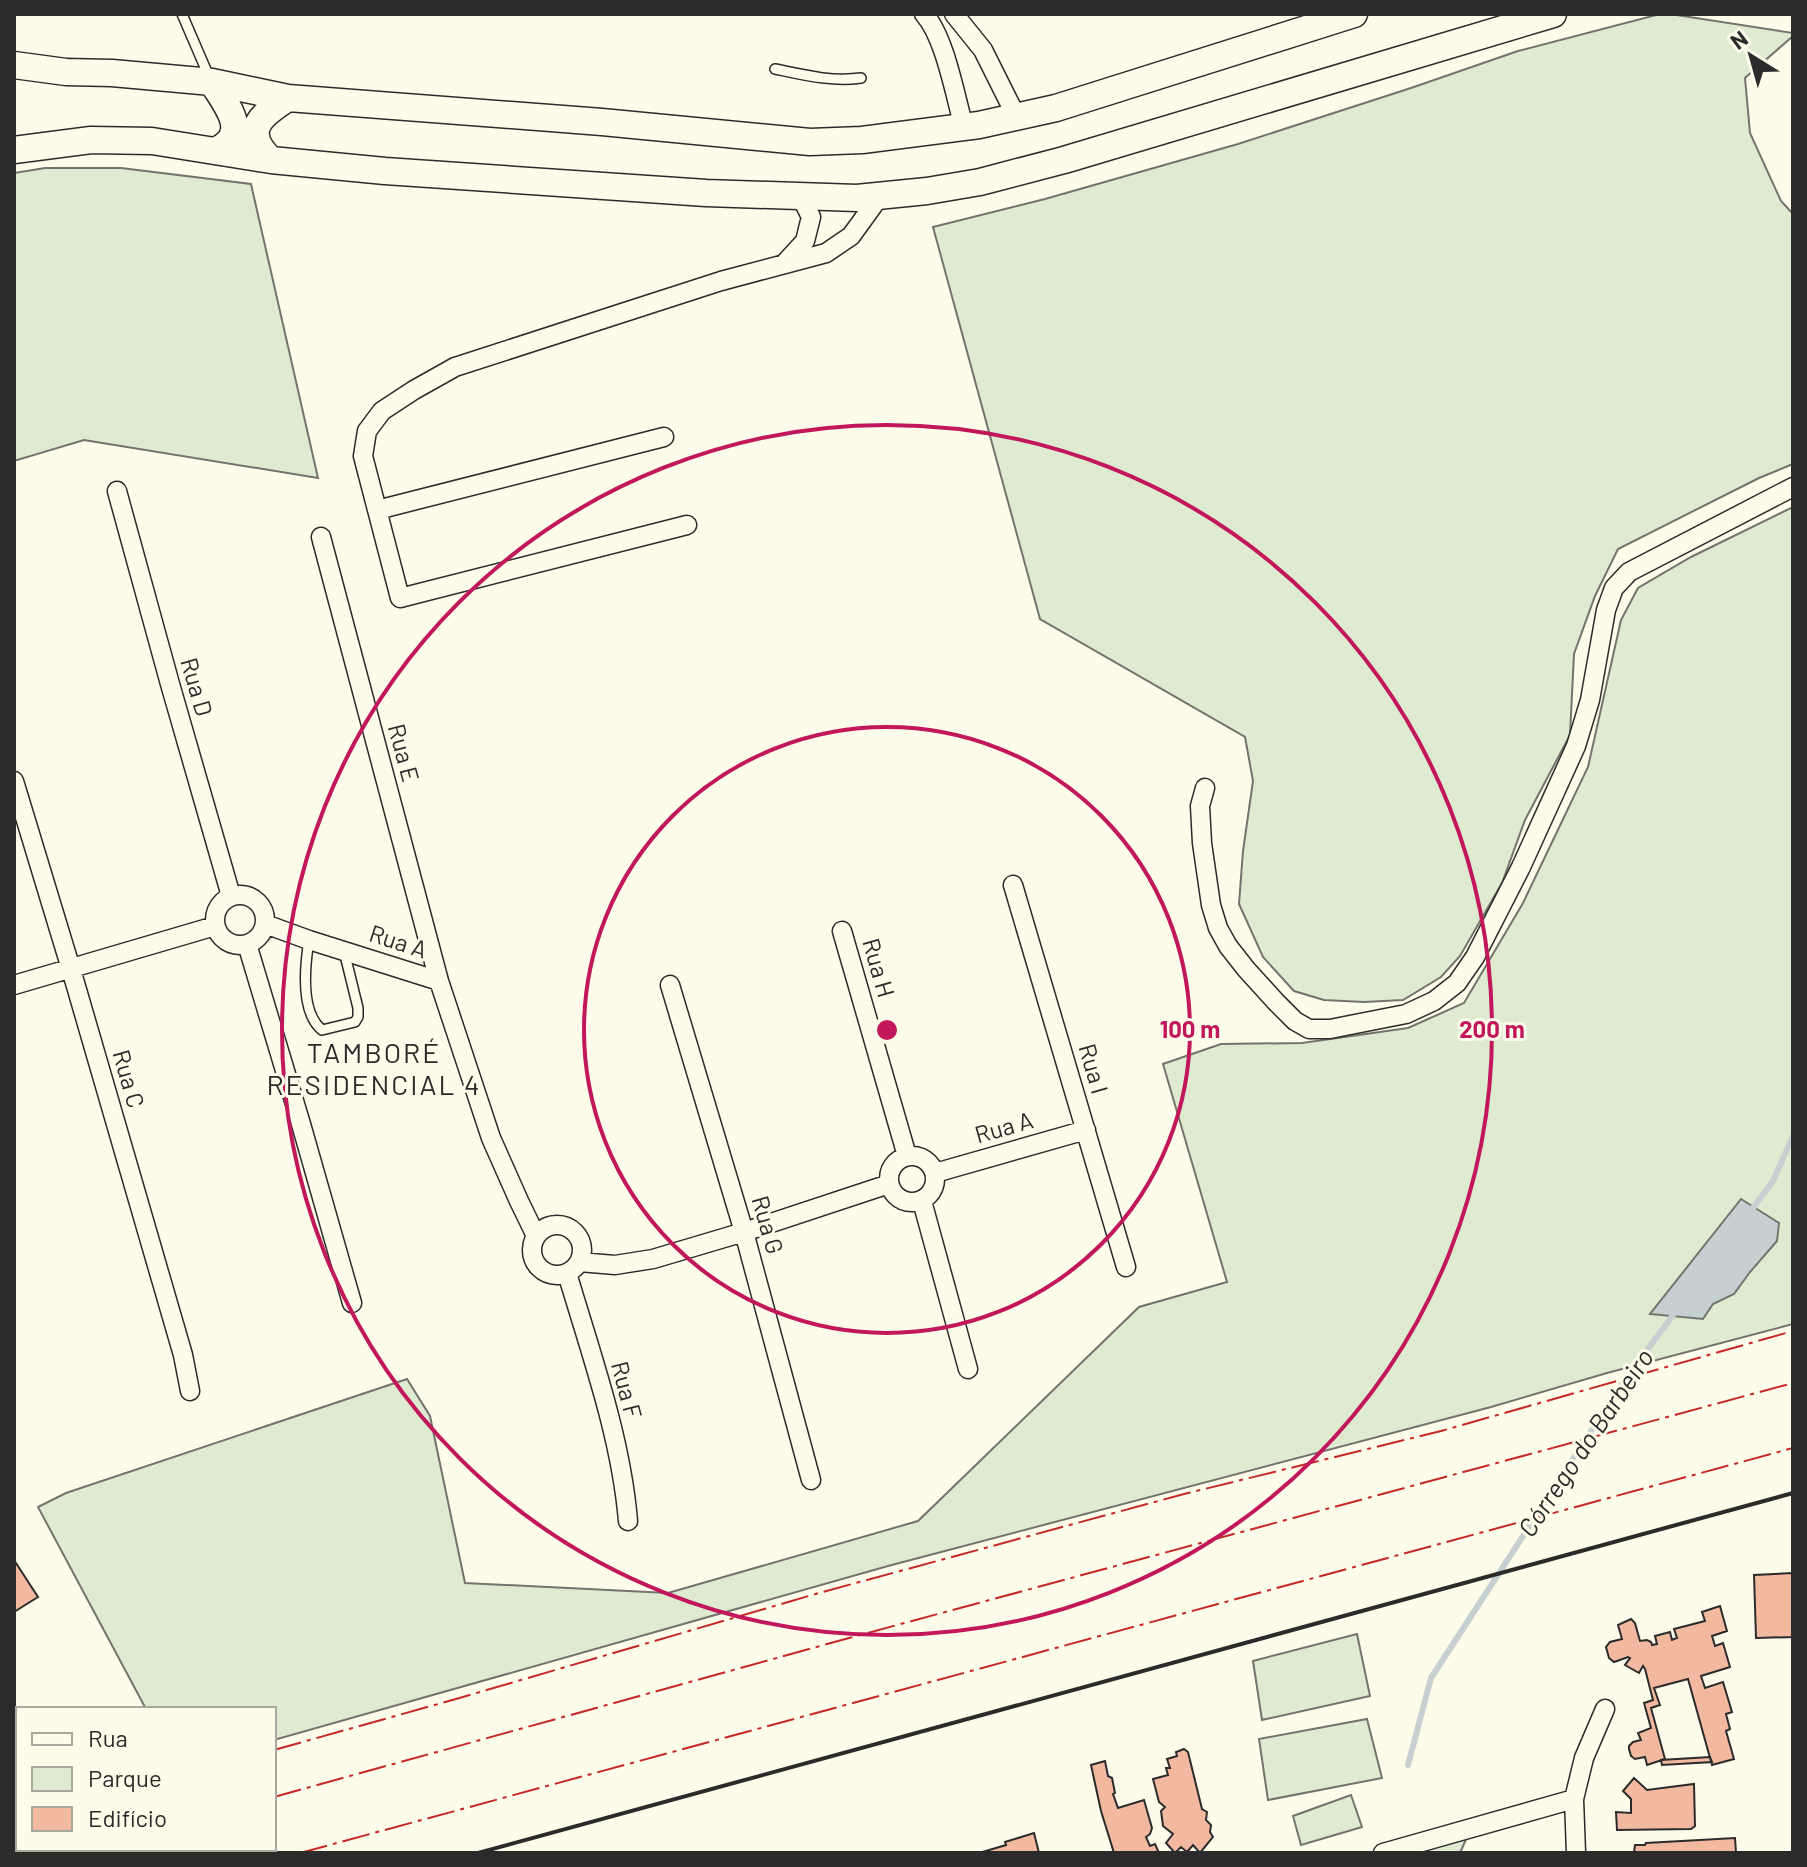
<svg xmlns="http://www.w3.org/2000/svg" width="1807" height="1867" viewBox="0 0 1807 1867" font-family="Barlow,sans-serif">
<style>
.green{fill:#deebd1;stroke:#74746e;stroke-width:2}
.water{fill:#c7d0d0;stroke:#74746e;stroke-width:2}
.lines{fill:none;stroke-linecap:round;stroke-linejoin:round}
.stream{stroke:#c7d0d0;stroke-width:6}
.building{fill:#f2b8a0;stroke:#2b2b2b;stroke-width:2}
.service-casing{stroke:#2b2b2b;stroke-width:12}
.minor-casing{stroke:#2b2b2b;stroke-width:21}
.secondary-casing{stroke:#2b2b2b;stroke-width:29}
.service{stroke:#fdfbea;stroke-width:9}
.minor{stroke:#fdfbea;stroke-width:18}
.secondary{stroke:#fdfbea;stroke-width:26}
.wall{stroke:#2b2b2b;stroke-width:4}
.power{stroke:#c62828;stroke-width:2;stroke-dasharray:28 6 4 6;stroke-linecap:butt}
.ring{fill:none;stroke:#c2185b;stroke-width:4}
.labels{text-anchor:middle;stroke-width:6;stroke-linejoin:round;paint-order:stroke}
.street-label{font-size:24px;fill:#2b2b2b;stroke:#fdfbea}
.water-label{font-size:26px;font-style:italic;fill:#2b2b2b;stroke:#fdfbea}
.quarter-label{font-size:28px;letter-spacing:2px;fill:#2b2b2b;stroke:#fdfbea}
.centre{fill:#c2185b;stroke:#fdfbea;stroke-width:4}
.ring-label{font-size:24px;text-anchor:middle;font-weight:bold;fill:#c2185b;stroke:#fdfbea;stroke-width:6;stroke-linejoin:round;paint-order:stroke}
</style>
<rect width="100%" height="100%" fill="#fdfbea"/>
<!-- green -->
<path class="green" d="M1660 14H1670L1793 33V36L1745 78 1750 133 1781 201 1793 214V464L1759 478 1618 549 1595 596 1574 654 1570 735 1525 820 1502 883 1460 956 1441 977 1403 1000 1364 1002 1324 1000 1294 991 1263 957 1239 904 1243 851 1253 781 1245 737 1040 619 933 227 1045 199 1238 144 1411 88 1518 51Z
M45 168H121L251 184 318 478 84 440 14 461V173Z
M1793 507V1324L1607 1373 1491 1407 888 1566 274 1740V1709H146L38 1507 66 1493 407 1379 430 1416 465 1583 668 1593 918 1521 1139 1307 1227 1282 1163 1064 1221 1044 1302 1043 1408 1028 1464 1003 1523 903 1588 767 1621 620 1638 588 1691 557Z
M1357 1634 1370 1696 1262 1720 1253 1661Z
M1367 1719 1382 1778 1268 1800 1259 1739Z
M1351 1795 1362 1827 1301 1845 1293 1816Z
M1467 1837 1460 1853H1413Z"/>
<!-- water -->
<path class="water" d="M1741 1199 1779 1223 1777 1241 1750 1272 1734 1294 1713 1304 1703 1319 1650 1314Z"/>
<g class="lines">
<!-- stream -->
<path class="stream" d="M1750 1212 1773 1181 1793 1136
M1408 1765 1431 1678 1619 1388 1676 1311"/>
</g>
<!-- building -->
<path class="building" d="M14 1560 38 1597 14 1612Z
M1792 1573 1793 1637 1756 1638 1754 1575Z
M1720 1606 1727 1631 1712 1636 1715 1646 1723 1643 1730 1667 1701 1676 1705 1688 1723 1682 1732 1712 1726 1714 1730 1729 1726 1731 1734 1759 1712 1765 1688 1679 1654 1688 1660 1705 1651 1708 1665 1759 1647 1765 1645 1757 1635 1759 1631 1756 1629 1749V1746L1633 1742 1641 1740 1638 1733 1651 1728 1644 1703 1653 1700 1645 1669 1643 1666 1639 1673 1625 1665 1630 1658 1628 1657 1614 1662 1609 1658 1606 1647 1610 1642 1622 1639 1618 1625 1631 1619 1635 1623 1640 1641 1647 1640 1651 1642 1652 1645 1657 1644 1655 1636 1670 1632 1672 1640 1677 1638 1674 1629 1705 1621 1702 1612Z
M1184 1749 1188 1752 1202 1809 1207 1812 1206 1820 1211 1825 1210 1832 1213 1837 1200 1853 1193 1845 1187 1852 1181 1847 1175 1853 1166 1843 1173 1834 1163 1826 1161 1811 1165 1807 1159 1802 1153 1779 1168 1775 1166 1768H1170L1167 1759 1177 1756 1176 1752Z
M1710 1757 1712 1762 1662 1765 1661 1760Z
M1105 1761 1108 1776 1112 1778 1115 1793 1113 1794 1118 1808 1144 1800 1152 1828 1150 1834 1146 1837 1150 1846 1155 1844 1159 1853H1114L1101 1811 1091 1765Z
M1634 1778 1647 1790 1694 1784 1695 1826 1691 1829 1617 1830 1616 1812 1631 1813V1799L1623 1791Z
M1034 1833 1039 1853H979L1006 1845 1005 1842Z
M1735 1838 1736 1853H1634L1635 1845H1645L1646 1843Z"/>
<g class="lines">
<defs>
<path id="service" d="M182 14 210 79
M775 69C804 75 831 82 861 78
M309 940C305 965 300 1012 322 1030L355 1022 358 1017V1008L344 951"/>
<path id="minor" d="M924 14C945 37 955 96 964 127
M954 14 983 50 1017 118
M784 264 805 241 811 217 801 197
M117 491 170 684 231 896
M377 510 664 437
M687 525 400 598 363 456 367 431 382 411 414 390 455 367 721 281 826 253 851 236 880 196
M321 537 439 981
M14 781 71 969 183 1355 190 1391
M1205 788 1200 806 1202 843 1211 905 1218 928 1228 946 1246 969 1276 1002 1295 1021 1309 1029H1330L1406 1014 1434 1001 1457 983 1475 957 1521 867 1576 746 1590 700 1606 610 1614 588 1629 572 1793 487
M1013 885 1126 1267
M215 920a25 25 0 1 1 50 0a25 25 0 1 1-50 0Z
M265 924 309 940 439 981 491 1138 519 1201 536 1236
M842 931 907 1156
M247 944 301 1124 352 1303
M14 985 215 926
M670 985 744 1232 811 1480
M889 1179a23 23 0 1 1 46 0a23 23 0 1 1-46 0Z
M935 1173 1086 1130
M922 1201 968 1369
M532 1250a25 25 0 1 1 50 0a25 25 0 1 1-50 0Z
M579 1262 615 1265 653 1259 744 1232 889 1184
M567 1273C591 1354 621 1437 628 1521
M1383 1853 1574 1799
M1576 1853 1574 1799 1584 1758 1605 1709"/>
<path id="secondary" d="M14 65 66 72 112 73 212 82 288 98 602 122 810 142 862 140 979 125 1056 108 1354 14
M212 82C227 106 252 134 215 151
M14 150 91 140 152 141 271 160 385 171 706 193 857 198 927 191 980 182 1064 160 1553 14
M271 160C240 131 261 115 288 98"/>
</defs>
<!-- service casing -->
<use href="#service" class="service-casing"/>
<!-- minor casing -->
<use href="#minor" class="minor-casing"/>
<!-- secondary casing -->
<use href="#secondary" class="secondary-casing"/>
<!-- service -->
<use href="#service" class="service"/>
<!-- minor -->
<use href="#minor" class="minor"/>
<!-- secondary -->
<use href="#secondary" class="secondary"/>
<!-- wall -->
<path class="wall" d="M478 1853 1793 1493"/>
<!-- power -->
<path class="power" d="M274 1750 456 1699 819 1593 1184 1494 1441 1431 1793 1331
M14 1757 18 1768
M274 1797 849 1638 1793 1383
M14 1821 18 1820
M70 1853 84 1849
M300 1853 1793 1448"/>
</g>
<!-- distance rings -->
<g class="ring">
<circle cx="887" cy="1030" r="303"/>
<circle cx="887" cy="1030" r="605"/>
</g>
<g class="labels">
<!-- street labels -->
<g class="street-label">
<text transform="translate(196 687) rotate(74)" y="8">Rua D</text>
<text transform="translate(403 753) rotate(75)" y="8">Rua E</text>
<text transform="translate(398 942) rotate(18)" y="8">Rua A</text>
<text transform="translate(878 968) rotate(74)" y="8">Rua H</text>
<text transform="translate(1093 1069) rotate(74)" y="8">Rua I</text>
<text transform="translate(128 1079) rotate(74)" y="8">Rua C</text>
<text transform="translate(1004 1128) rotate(-16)" y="8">Rua A</text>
<text transform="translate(767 1225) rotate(74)" y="8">Rua G</text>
<text transform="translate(626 1390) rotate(75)" y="8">Rua F</text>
</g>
<!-- water labels -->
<g class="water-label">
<text transform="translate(1586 1443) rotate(-56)" y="9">Córrego do Barbeiro</text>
</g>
<!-- quarter labels -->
<g class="quarter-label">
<text x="374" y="1063">TAMBORÉ<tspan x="374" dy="32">RESIDENCIAL 4</tspan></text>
</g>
</g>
<circle cx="887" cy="1030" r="12" class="centre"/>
<g class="ring-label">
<text x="1190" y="1038">100 m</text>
<text x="1492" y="1038">200 m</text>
</g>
<!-- border -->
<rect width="1807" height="1867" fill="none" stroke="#2b2b2b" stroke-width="32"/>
<!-- legend -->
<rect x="16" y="1707" width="260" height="144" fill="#fdfbea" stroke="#a9a89e" stroke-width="2"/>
<rect x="32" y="1733" width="40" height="12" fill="#fdfbea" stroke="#a9a89e" stroke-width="2"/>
<text x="88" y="1747" font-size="24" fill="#2b2b2b">Rua</text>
<rect x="32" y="1767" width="40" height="24" fill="#deebd1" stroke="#a9a89e" stroke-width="2"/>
<text x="88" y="1787" font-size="24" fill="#2b2b2b">Parque</text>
<rect x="32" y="1807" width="40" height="24" fill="#f2b8a0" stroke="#a9a89e" stroke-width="2"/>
<text x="88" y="1827" font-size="24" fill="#2b2b2b">Edifício</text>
<!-- north arrow -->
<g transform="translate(1751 56) rotate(323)" stroke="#fdfbea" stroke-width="6" paint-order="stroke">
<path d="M0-6L14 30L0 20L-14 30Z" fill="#2b2b2b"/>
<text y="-12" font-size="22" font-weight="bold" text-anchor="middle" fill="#2b2b2b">N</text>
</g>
</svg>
